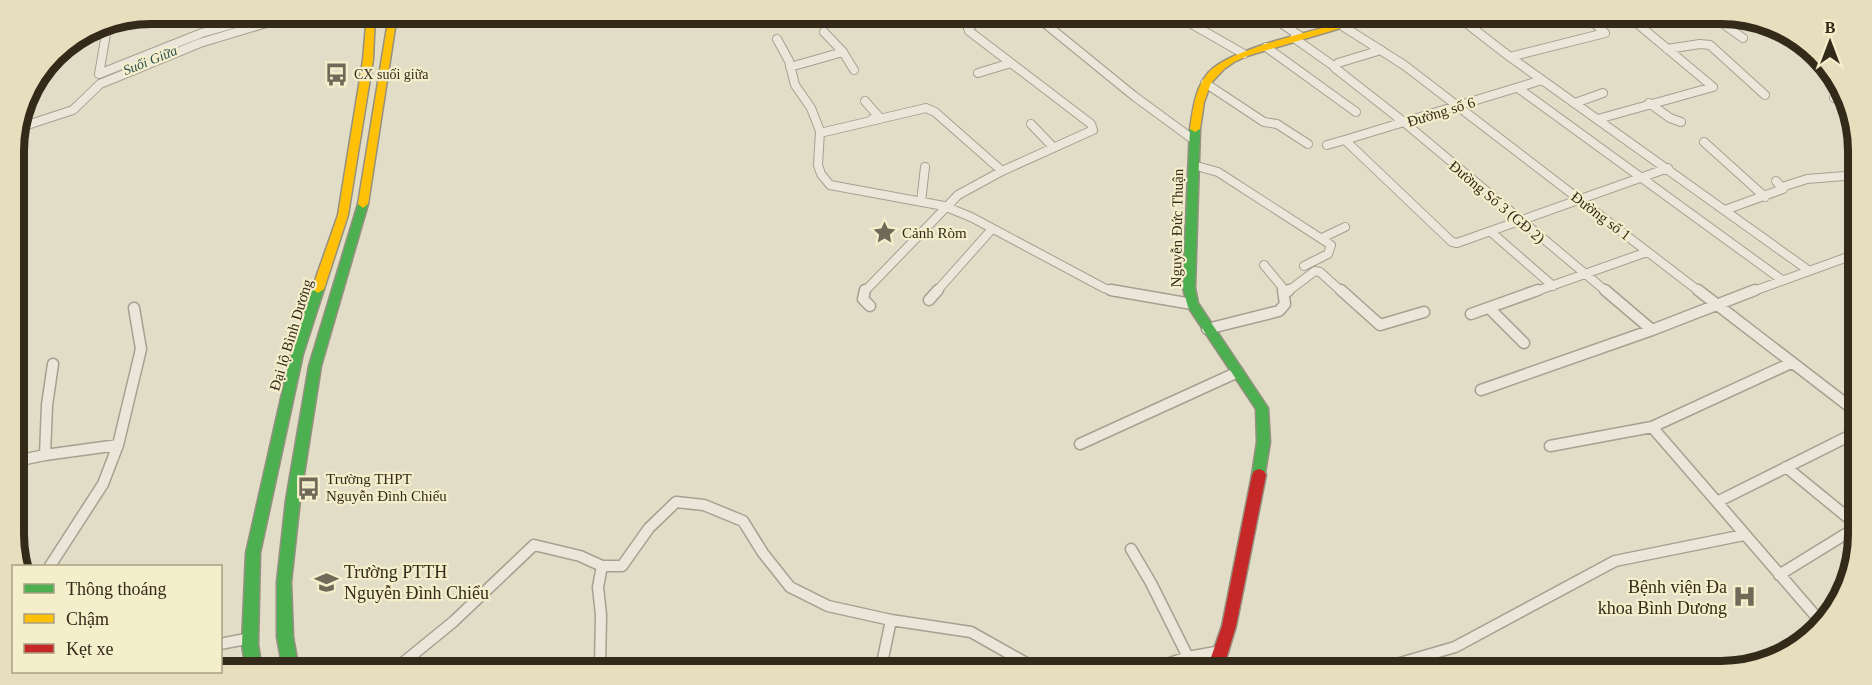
<svg xmlns="http://www.w3.org/2000/svg" width="1872" height="685" viewBox="0 0 1872 685" font-family="'Times New Roman',serif">
<style>
.lines{fill:none;stroke-linecap:round;stroke-linejoin:round}
.stream{stroke:#b4c7bd;stroke-width:2}
.street-far1-casing{stroke:#a6a091;stroke-width:10}
.street-casing{stroke:#a6a091;stroke-width:13}
.fast-casing{stroke:#969081;stroke-width:3}
.slow-casing{stroke:#969081;stroke-width:3}
.jam-casing{stroke:#969081;stroke-width:3}
.street-far1{stroke:#eae6d9;stroke-width:8}
.street{stroke:#eae6d9;stroke-width:10}
.fast{fill:#4caf50;fill-rule:evenodd}
.slow{fill:#ffc107;fill-rule:evenodd}
.jam{fill:#c62828;fill-rule:evenodd}
.labels{text-anchor:middle;stroke-width:4.5;stroke-linejoin:round;paint-order:stroke}
.far-water-label{font-size:14px;font-style:italic;fill:#295154;stroke:#f5eecb}
.far-poi-label{font-size:14px;fill:#342a1a;stroke:#f5eecb;text-anchor:start}
.street-label{font-size:15px;fill:#342a1a;stroke:#f5eecb}
.poi-label{font-size:15px;fill:#342a1a;stroke:#f5eecb;text-anchor:start}
.near-poi-label{font-size:18px;fill:#342a1a;stroke:#f5eecb;text-anchor:start}
.rim{fill:none;stroke:#342a1a;stroke-width:8}
</style>
<rect width="100%" height="100%" fill="#e2ddc7"/>
<g class="lines">
<!-- stream -->
<path class="stream" d="M166 53 185 45
M66 110 99 82
M19 122 39 118"/>
<defs>
<path id="street-far1" d="M1037 17 1134 96 1194 140
M1181 18 1244 54
M1275 19 1300 36
M1461 19 1510 57 1605 33 1591 20
M1719 21 1743 38
M108 22 99 74 202 33 269 14
M1344 27 1404 65 1700 292
M824 32 843 52
M1294 38 1335 67
M777 39 789 61 795 85 811 108 820 131 818 165 821 174 830 185 944 206 971 217 1104 288 1116 292
M1266 47 1356 112
M1667 49 1700 44 1710 45 1765 95
M1381 50 1338 63 1335 68 1405 123 1607 292
M1510 57 1808 270
M790 67 843 52 854 70
M978 73 1011 63
M1542 80 1348 139 1347 142 1452 242 1457 243 1668 168
M1205 83 1264 122 1277 124 1308 144
M1518 88 1782 280
M1834 98H1841
M865 101 879 117 872 119
M1575 103 1603 93
M1649 103 1670 118 1681 122
M1598 119 1713 87 1633 20
M1031 124 1053 147
M18 128 73 110 100 84 200 43 296 14
M820 133 926 108 935 112 1002 171
M1704 142 1765 197
M1327 145 1348 139
M1193 165 1218 172 1331 245 1328 254 1304 266
M1782 187 1807 179 1857 175
M921 202 925 167
M1725 210 1783 189 1776 181
M1491 232 1553 286
M1322 238 1345 227
M1264 265 1283 288V292
M864 292 958 195 1002 171 1093 130 1091 124 969 31 968 28 975 23 982 22
M936 292 992 229
M1287 292 1315 271 1320 272 1342 292
M1534 292 1647 252
M1751 292 1856 254"/>
<path id="street" d="M865 290 863 299 870 306
M1111 290 1192 304
M1341 290 1380 325 1424 312
M1605 290 1652 330
M1698 290 1854 410
M1284 294 1289 290
M929 300 938 290
M1489 308 1524 343
M1471 314 1538 290
M1207 329 1279 311 1285 304 1283 290
M1481 390 1652 330 1755 290
M1652 427 1820 621
M1080 444 1238 372
M118 445 141 349 134 308
M1550 446 1652 427 1791 363
M16 461 45 455
M1786 467 1852 521
M1717 502 1853 434
M1131 549 1151 583 1188 657
M50 566 103 484 118 445 45 455 47 405 53 364
M1779 575 1852 530
M220 644 251 638
M399 666 453 622 534 545 580 556 602 566
M600 666 601 615 598 587 602 566H622L649 528 676 502 704 505 743 521 763 553 790 587 828 606 891 620 971 632 1035 668
M881 668 891 620
M1152 669 1188 657 1221 651
M1376 670 1455 647 1615 561 1744 535"/>
<path id="fast" d="M1195 126 1200 129 1195 288 1198 303 1268 408 1270 442 1264 479 1259 481 1254 479 1252 475 1257 442 1256 409 1188 307 1183 288 1190 129Z
M363 200 368 204 321 366 300 500 291 582 293 637 298 665H282L277 637V582L286 500 309 366 358 204Z
M318 285 324 289 303 354 260 553 258 644 261 665H245L242 644 246 553 291 354 312 289Z"/>
<path id="slow" d="M367 14 375 15 373 60 348 215 324 289 318 293 312 289 338 215 363 60Z
M389 15H397L368 204 363 208 358 204Z
M1358 19H1371L1247 56 1234 62 1224 69 1211 83 1204 102 1200 129 1195 132 1190 129C1193 109 1195 88 1209 72 1233 47 1322 29 1358 19Z"/>
<path id="jam" d="M1259 469 1264 471 1266 475 1236 626 1223 669H1207L1222 626 1252 475 1254 471Z"/>
</defs>
<!-- street-far1 casing -->
<use href="#street-far1" class="street-far1-casing"/>
<!-- street casing -->
<use href="#street" class="street-casing"/>
<!-- fast casing -->
<use href="#fast" class="fast-casing"/>
<!-- slow casing -->
<use href="#slow" class="slow-casing"/>
<!-- jam casing -->
<use href="#jam" class="jam-casing"/>
<!-- street-far1 -->
<use href="#street-far1" class="street-far1"/>
<!-- street -->
<use href="#street" class="street"/>
<!-- fast -->
<use href="#fast" class="fast"/>
<!-- slow -->
<use href="#slow" class="slow"/>
<!-- jam -->
<use href="#jam" class="jam"/>
</g>
<!-- icons -->
<defs>
<symbol id="bus-bare" viewBox="-9 -9 18 18"><path d="M-5-6H5V4H4V6H2V4H-2V6H-4V4H-5ZM-3.5-4V0h7V-4ZM-3.5 1.2v1.5H-2V1.2ZM2 1.2v1.5H3.5V1.2Z" fill="#716957" stroke="#f5eecb" stroke-width="2.5" paint-order="stroke"/></symbol>
<symbol id="sight-bare" viewBox="-9 -9 18 18"><path d="M0-6L1.8-2.2L6-1.7L2.9 1.2L3.7 5.4L0 3.3L-3.7 5.4L-2.9 1.2L-6-1.7L-1.8-2.2Z" fill="#716957" stroke="#f5eecb" stroke-width="2.5" paint-order="stroke"/></symbol>
<symbol id="school-bare" viewBox="-9 -9 18 18"><path d="M0-5L7-2L0 1L-7-2ZM-4 1L0 2.5L4 1V4Q0 6-4 4Z" fill="#716957" stroke="#f5eecb" stroke-width="2.5" paint-order="stroke"/></symbol>
<symbol id="hospital-bare" viewBox="-9 -9 18 18"><path d="M-5-5h3v3.5h4V-5h3V5h-3V1.5h-4V5h-3Z" fill="#716957" stroke="#f5eecb" stroke-width="2.5" paint-order="stroke"/></symbol>
</defs>
<g fill-rule="evenodd">
<use href="#bus-bare" x="320" y="58" width="33" height="33"/>
<use href="#sight-bare" x="868" y="216" width="33" height="33"/>
<use href="#bus-bare" x="292" y="472" width="33" height="33"/>
<use href="#school-bare" x="310" y="566" width="33" height="33"/>
<use href="#hospital-bare" x="1728" y="580" width="33" height="33"/>
</g>
<g class="labels">
<!-- far-water labels -->
<g class="far-water-label">
<text transform="translate(150 60) rotate(-22)" y="5">Suối Giữa</text>
</g>
<!-- far-poi labels -->
<g class="far-poi-label">
<text x="354" y="79">CX suối giữa</text>
</g>
<!-- street labels -->
<g class="street-label">
<text transform="translate(1441 112) rotate(-17)" y="5">Đường số 6</text>
<text transform="translate(1497 202) rotate(40)" y="5">Đường Số 3 (GĐ 2)</text>
<text transform="translate(1601 216) rotate(37)" y="5">Đường số 1</text>
<text transform="translate(1177 228) rotate(-89)" y="5">Nguyễn Đức Thuận</text>
<text transform="translate(291 335) rotate(-73)" y="5">Đại lộ Bình Dương</text>
</g>
<!-- poi labels -->
<g class="poi-label">
<text x="902" y="238">Cảnh Ròm</text>
<text x="326" y="484">Trường THPT<tspan x="326" dy="17">Nguyễn Đình Chiểu</tspan></text>
</g>
<!-- near-poi labels -->
<g class="near-poi-label">
<text x="344" y="578">Trường PTTH<tspan x="344" dy="21">Nguyễn Đình Chiểu</tspan></text>
<text x="1727" y="593" text-anchor="end">Bệnh viện Đa<tspan x="1727" dy="21">khoa Bình Dương</tspan></text>
</g>
</g>
<!-- crop -->
<path d="M0 0H1872V685H0ZM151 24H1721A127 127 0 0 1 1848 151V534A127 127 0 0 1 1721 661H151A127 127 0 0 1 24 534V151A127 127 0 0 1 151 24Z" fill="#e6debd" fill-rule="evenodd"/>
<path class="rim" d="M151 24H1721A127 127 0 0 1 1848 151V534A127 127 0 0 1 1721 661H151A127 127 0 0 1 24 534V151A127 127 0 0 1 151 24Z"/>
<!-- legend -->
<rect x="12" y="565" width="210" height="108" fill="#f5eecb" stroke="#a8a084" stroke-width="1.5"/>
<rect x="24" y="584" width="30" height="9" fill="#4caf50" stroke="#a8a084" stroke-width="1.5"/>
<text x="66" y="595" font-size="18" fill="#342a1a">Thông thoáng</text>
<rect x="24" y="614" width="30" height="9" fill="#ffc107" stroke="#a8a084" stroke-width="1.5"/>
<text x="66" y="625" font-size="18" fill="#342a1a">Chậm</text>
<rect x="24" y="644" width="30" height="9" fill="#c62828" stroke="#a8a084" stroke-width="1.5"/>
<text x="66" y="655" font-size="18" fill="#342a1a">Kẹt xe</text>
<!-- north arrow -->
<g transform="translate(1830 42)" stroke="#f5eecb" stroke-width="4.5" paint-order="stroke">
<path d="M0-4.5L10 22L0 15L-10 22Z" fill="#342a1a"/>
<text y="-9" font-size="16" font-weight="bold" text-anchor="middle" fill="#342a1a">B</text>
</g>
</svg>
